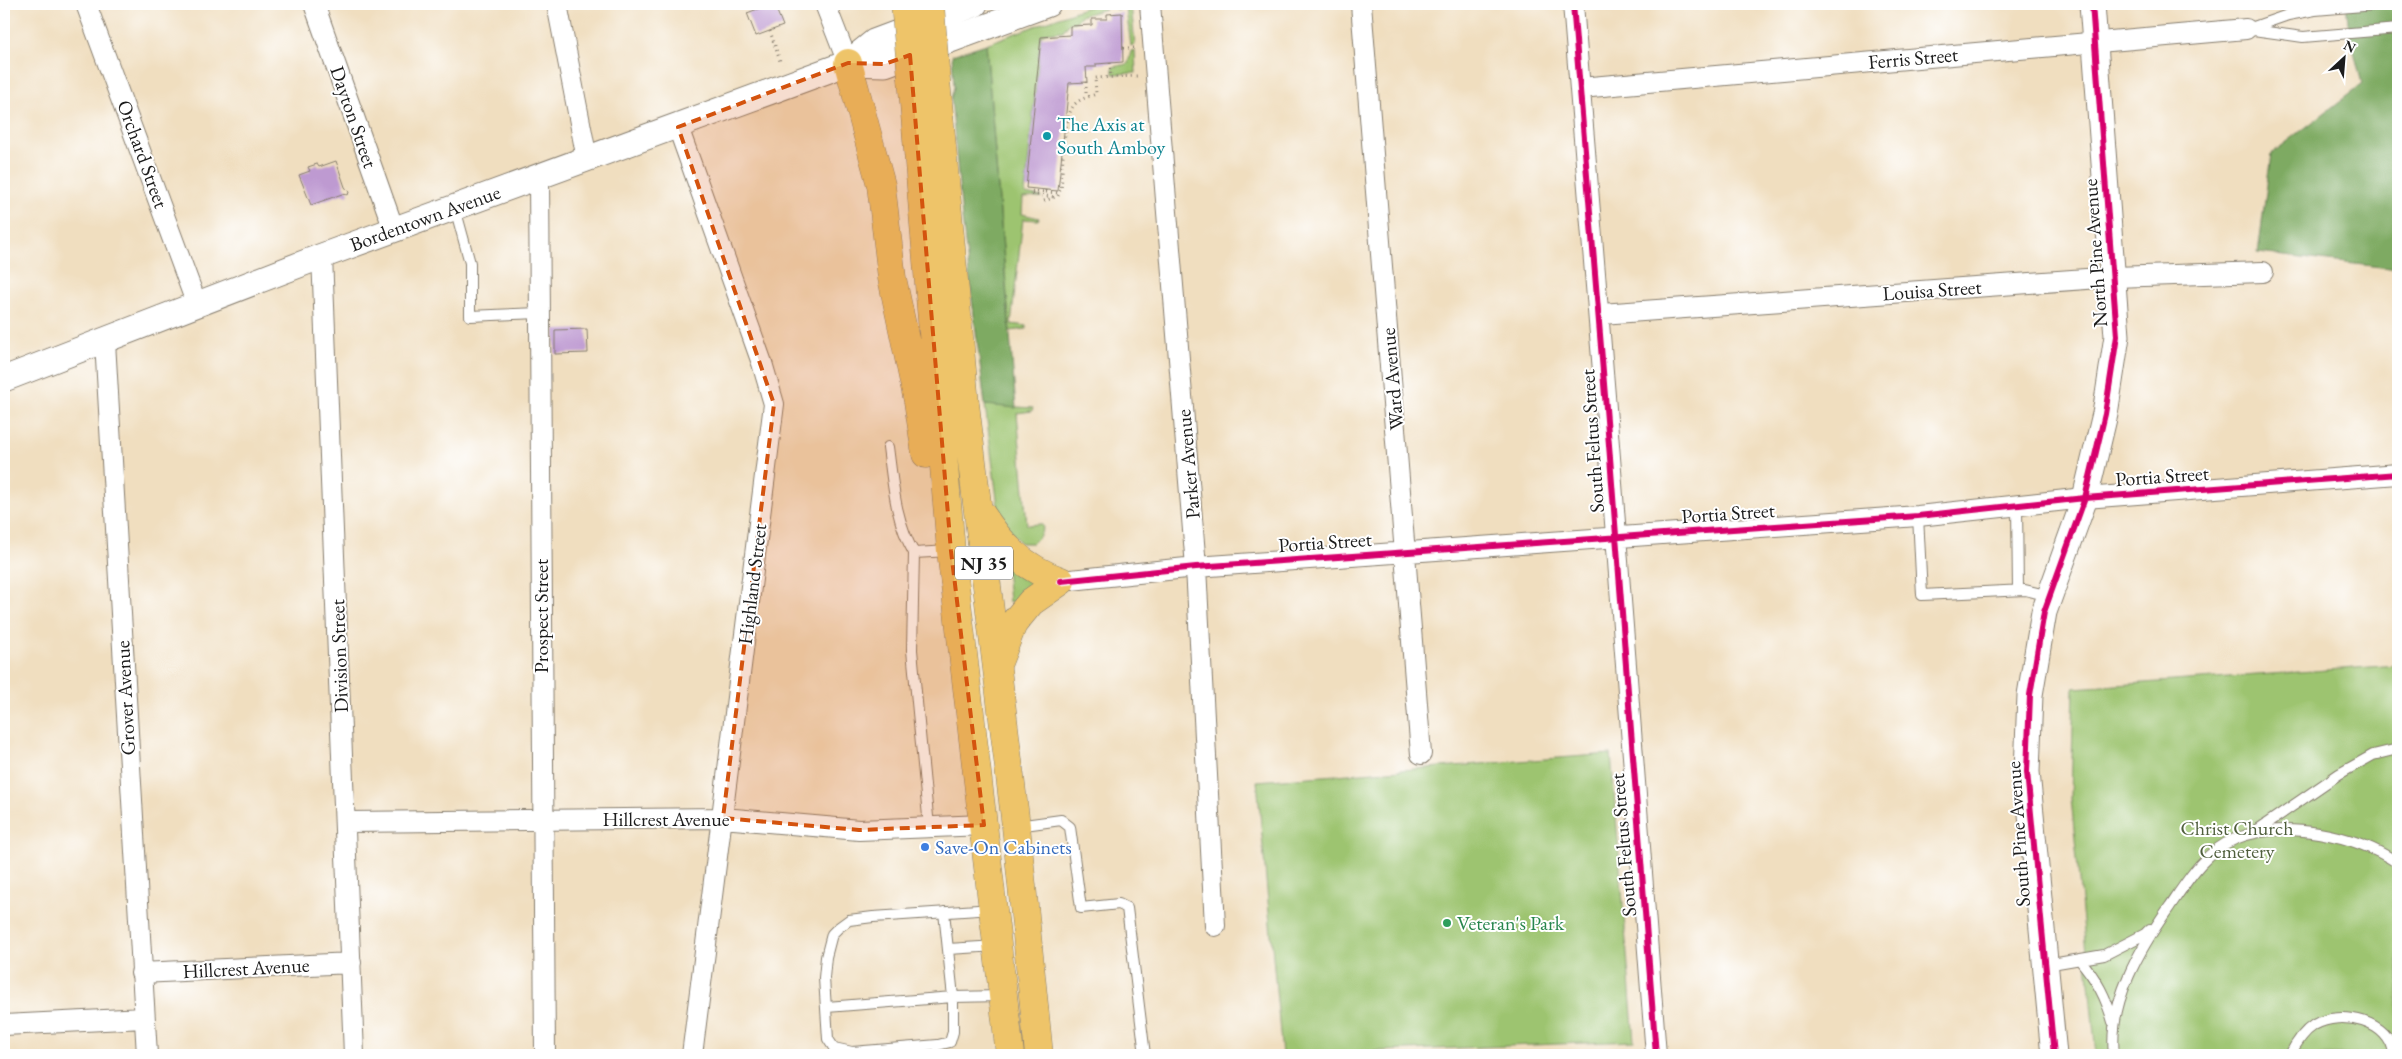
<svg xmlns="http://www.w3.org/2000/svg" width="2402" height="1059" viewBox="0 0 2402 1059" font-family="'EB Garamond',serif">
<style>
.green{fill:#9dc46f;stroke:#5c7046}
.forest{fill:#7eaa62;stroke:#4d633f}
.building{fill:#be9ad1}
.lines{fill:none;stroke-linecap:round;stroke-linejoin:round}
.service-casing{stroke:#867d6e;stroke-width:12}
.minor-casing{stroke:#867d6e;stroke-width:22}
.tertiary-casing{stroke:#867d6e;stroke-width:27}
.trunk-casing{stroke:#867d6e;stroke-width:29}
.path{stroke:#867d6e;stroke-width:3;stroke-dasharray:1 4;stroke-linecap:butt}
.service{stroke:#fff;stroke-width:10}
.minor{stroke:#fff;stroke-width:20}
.tertiary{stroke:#fff;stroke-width:25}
.trunk{stroke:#eec469;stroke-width:28}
.trunk-bridge-casing{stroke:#867d6e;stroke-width:29;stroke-linecap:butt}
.trunk-bridge{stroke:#eec469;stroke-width:28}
.cycleway-casing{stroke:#fff;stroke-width:9}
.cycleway{stroke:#d6006c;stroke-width:6}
.marked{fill:#d4530e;fill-opacity:0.2;stroke:#d4530e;stroke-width:4;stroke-dasharray:10 6;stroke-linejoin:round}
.culture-dot{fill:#0f9aa8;stroke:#fff;stroke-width:2}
.shop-dot{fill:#3f7fe0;stroke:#fff;stroke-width:2}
.leisure-dot{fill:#2e9e5b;stroke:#fff;stroke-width:2}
.labels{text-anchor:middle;stroke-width:4;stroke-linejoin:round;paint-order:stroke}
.shield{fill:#fff;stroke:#606060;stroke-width:1}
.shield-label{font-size:19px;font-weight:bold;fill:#1c1c1c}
.street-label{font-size:20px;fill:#1c1c1c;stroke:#fff}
.culture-label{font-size:20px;fill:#0d838f;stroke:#fff;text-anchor:start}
.park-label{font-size:20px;fill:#505f3d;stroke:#fff}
.shop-label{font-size:20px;fill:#366cbe;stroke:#fff;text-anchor:start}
.leisure-label{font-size:20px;fill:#27864d;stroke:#fff;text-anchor:start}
</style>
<rect width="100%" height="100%" fill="#fff"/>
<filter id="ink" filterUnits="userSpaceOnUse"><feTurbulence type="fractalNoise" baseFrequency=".02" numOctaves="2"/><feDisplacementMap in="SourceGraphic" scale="10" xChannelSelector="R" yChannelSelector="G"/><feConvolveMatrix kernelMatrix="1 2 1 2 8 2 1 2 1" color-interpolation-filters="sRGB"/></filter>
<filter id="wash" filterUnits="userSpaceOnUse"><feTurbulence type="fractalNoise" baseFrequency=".0096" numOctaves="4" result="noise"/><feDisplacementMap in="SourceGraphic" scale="20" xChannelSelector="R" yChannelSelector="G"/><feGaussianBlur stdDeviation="1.12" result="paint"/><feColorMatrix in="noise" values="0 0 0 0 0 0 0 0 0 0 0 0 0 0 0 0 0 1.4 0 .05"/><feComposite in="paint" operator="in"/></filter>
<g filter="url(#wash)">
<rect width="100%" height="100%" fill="#f0debf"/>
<!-- green -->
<path class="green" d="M1095 4H1131L1135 45 1131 46 1126 9 1123 7 1117 10 1109 4 1105 9 1080 16 1077 21 1068 24 1063 31 1045 33 1041 36 1025 194 1042 197 1023 198 1022 214 1039 218 1038 220 1023 219 1011 324 1026 326V329L1010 331 986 44Z
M1135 50 1136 73 1113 74V67L1128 64 1131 51Z
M985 405 1033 408 1032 411 1017 413 1027 525 1041 524 1043 528 1039 537 1033 543H1021L1001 521 999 514Z
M1006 567 1035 582 1013 602H1009Z
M2398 665V1055H2096L2071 798 2074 688Z
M1611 754 1634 1041 1282 1055 1257 781Z"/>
<!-- forest -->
<path class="forest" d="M2346 4H2398V269L2258 253 2271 154 2362 84 2349 31Z
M986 44 1016 408 985 405 962 218 951 98 954 87 952 55Z"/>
<g id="blocks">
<!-- building -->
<path class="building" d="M771 4H774L783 26 756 36 747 13Z
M1122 13 1123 62 1096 64V67H1086L1087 82 1069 83 1058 191 1026 188 1041 37 1070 35V26L1092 25V19H1107V14Z
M336 161 345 187 349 192 348 195 342 194 311 205 299 175 310 171 308 167 317 164 319 167Z
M587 329 588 353 555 354V330Z"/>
</g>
</g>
<g filter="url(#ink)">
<use href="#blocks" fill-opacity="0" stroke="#867d6e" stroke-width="1"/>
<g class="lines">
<defs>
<path id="service" d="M2246 29 2303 37 2398 29
M2248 29 2288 15 2315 10 2387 4
M455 208 470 263V316L539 313
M888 447C893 484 895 520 914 553
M2017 506 2018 590
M1918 516 1922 595 2025 590 2050 596
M1017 826 1061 820 1070 827 1081 908 1119 904 1127 908 1145 1055
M929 827 912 650 914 553 950 551
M2253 833 2339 774 2373 755 2398 749
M993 909 873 917 849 920 838 928 832 934 826 957 824 978 828 1039 834 1048 852 1052 938 1045 950 1042 953 1032V997L1001 996
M948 949 997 946
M2080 960C2097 980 2106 997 2113 1022
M2046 965 2104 955 2145 934 2150 929
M827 1007 953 997 944 912
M2114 1055C2108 1002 2140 948 2170 906 2187 881 2205 851 2235 839 2283 819 2356 835 2398 863
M2290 1055C2296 1043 2303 1032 2314 1025 2341 1009 2391 1021 2394 1055"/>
<path id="minor" d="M86 4 197 305
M314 4 394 230
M557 4 587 159
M825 4 848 63
M1150 4 1196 567 1215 926
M1361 4 1421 754
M1573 4C1603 354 1629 705 1656 1055
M1580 88 2246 29
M678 127 762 363 774 404 692 1055
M539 176 545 1055
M322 256 354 1055
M1601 314 2114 277 2263 272
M105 342 147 1055
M1061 581 1196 567 1918 516 2085 498 2398 474
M347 822 723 818 859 830 984 825
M141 973 351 963
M4 1025 144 1018"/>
<path id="tertiary" d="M848 63 885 64 1048 4
M4 379 322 256 848 63 874 42 975 4
M2054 1055 2027 772 2030 695 2044 612 2085 498 2105 414 2117 336 2092 4"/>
<path id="trunk" d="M848 63 881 185 892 278 918 401 926 454
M935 69 965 404 1016 826 1039 1055
M912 78 951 551 1010 1055
M980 512C1002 546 1022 567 1061 581
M997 665 1013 624 1031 602 1061 581"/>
</defs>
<!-- service casing -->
<use href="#service" class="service-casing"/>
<!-- minor casing -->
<use href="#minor" class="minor-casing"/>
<!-- tertiary casing -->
<use href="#tertiary" class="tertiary-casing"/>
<!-- trunk casing -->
<use href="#trunk" class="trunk-casing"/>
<!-- path -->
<path class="path" d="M770 31 780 61
M1123 48H1136
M1110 63 1111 77
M1086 82V97
M1046 190V192L1029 191V194L1054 197
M1046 192 1060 193
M1044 201 1058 196 1061 190C1063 171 1062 117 1075 104 1081 98 1089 97 1096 94L1095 78 1138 76"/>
<!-- service -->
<use href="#service" class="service"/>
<!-- minor -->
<use href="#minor" class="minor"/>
<!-- tertiary -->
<use href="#tertiary" class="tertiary"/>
<!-- trunk -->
<use href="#trunk" class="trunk"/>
<defs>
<path id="trunk-bridge" d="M905 4 912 78
M930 4 935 69"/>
</defs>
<!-- trunk-bridge casing -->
<use href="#trunk-bridge" class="trunk-bridge-casing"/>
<!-- trunk-bridge -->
<use href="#trunk-bridge" class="trunk-bridge"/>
<defs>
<path id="cycleway" d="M1573 4C1603 354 1629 705 1656 1055
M1061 581 1196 567 1918 516 2085 498 2398 474
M2054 1055 2027 772 2030 695 2044 612 2085 498 2105 414 2117 336 2092 4"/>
</defs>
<!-- cycleway casing -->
<use href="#cycleway" class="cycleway-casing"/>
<!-- cycleway -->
<use href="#cycleway" class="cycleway"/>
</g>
</g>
<!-- marked area -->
<path class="marked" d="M910 55 951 551 984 825 859 830 723 818 774 404 678 127 848 63 885 64Z"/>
<!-- markers -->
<circle class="culture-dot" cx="1047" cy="136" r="5"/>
<circle class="shop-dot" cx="925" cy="847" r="5"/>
<circle class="leisure-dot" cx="1447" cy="923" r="5"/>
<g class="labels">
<!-- shield labels -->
<rect class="shield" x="955" y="546.5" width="58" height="33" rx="4"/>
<g class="shield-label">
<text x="984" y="570">NJ 35</text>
</g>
<!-- street labels -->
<g class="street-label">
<text transform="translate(1913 58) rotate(-5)" y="7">Ferris Street</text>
<text transform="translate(354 117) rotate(71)" y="7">Dayton Street</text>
<text transform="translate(143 154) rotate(70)" y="7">Orchard Street</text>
<text transform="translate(425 218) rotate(-20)" y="7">Bordentown Avenue</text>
<text transform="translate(2095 253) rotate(-94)" y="7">North Pine Avenue</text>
<text transform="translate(1932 290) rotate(-4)" y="7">Louisa Street</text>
<text transform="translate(1392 379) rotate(-95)" y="7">Ward Avenue</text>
<text transform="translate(1592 441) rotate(-94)" y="7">South Feltus Street</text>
<text transform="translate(1188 464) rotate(-95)" y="7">Parker Avenue</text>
<text transform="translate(2162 476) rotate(-4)" y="7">Portia Street</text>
<text transform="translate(1728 513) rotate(-4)" y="7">Portia Street</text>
<text transform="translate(1325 542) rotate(-4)" y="7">Portia Street</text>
<text transform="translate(752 584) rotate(-83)" y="7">Highland Street</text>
<text transform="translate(541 616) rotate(-90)" y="7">Prospect Street</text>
<text transform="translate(339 656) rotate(-92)" y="7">Division Street</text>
<text transform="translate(125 698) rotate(-93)" y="7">Grover Avenue</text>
<text x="666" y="826">Hillcrest Avenue</text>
<text transform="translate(2018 834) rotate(-94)" y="7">South Pine Avenue</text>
<text transform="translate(1623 845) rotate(-95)" y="7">South Feltus Street</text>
<text transform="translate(246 968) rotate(-3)" y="7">Hillcrest Avenue</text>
</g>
<!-- culture labels -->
<g class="culture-label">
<text x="1057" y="131">The Axis at<tspan x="1057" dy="23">South Amboy</tspan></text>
</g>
<!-- park labels -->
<g class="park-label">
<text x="2237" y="835">Christ Church<tspan x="2237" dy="23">Cemetery</tspan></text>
</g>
<!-- shop labels -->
<g class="shop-label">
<text x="935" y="854">Save-On Cabinets</text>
</g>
<!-- leisure labels -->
<g class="leisure-label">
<text x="1457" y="930">Veteran's Park</text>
</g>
</g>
<!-- margin -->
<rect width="2402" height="1059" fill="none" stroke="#fff" stroke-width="20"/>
<!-- north arrow -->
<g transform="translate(2344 58) rotate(26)" stroke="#ffffff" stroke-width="4" paint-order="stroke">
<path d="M0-4L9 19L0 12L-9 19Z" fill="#1c1c1c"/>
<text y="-8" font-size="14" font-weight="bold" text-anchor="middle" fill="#1c1c1c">N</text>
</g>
</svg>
